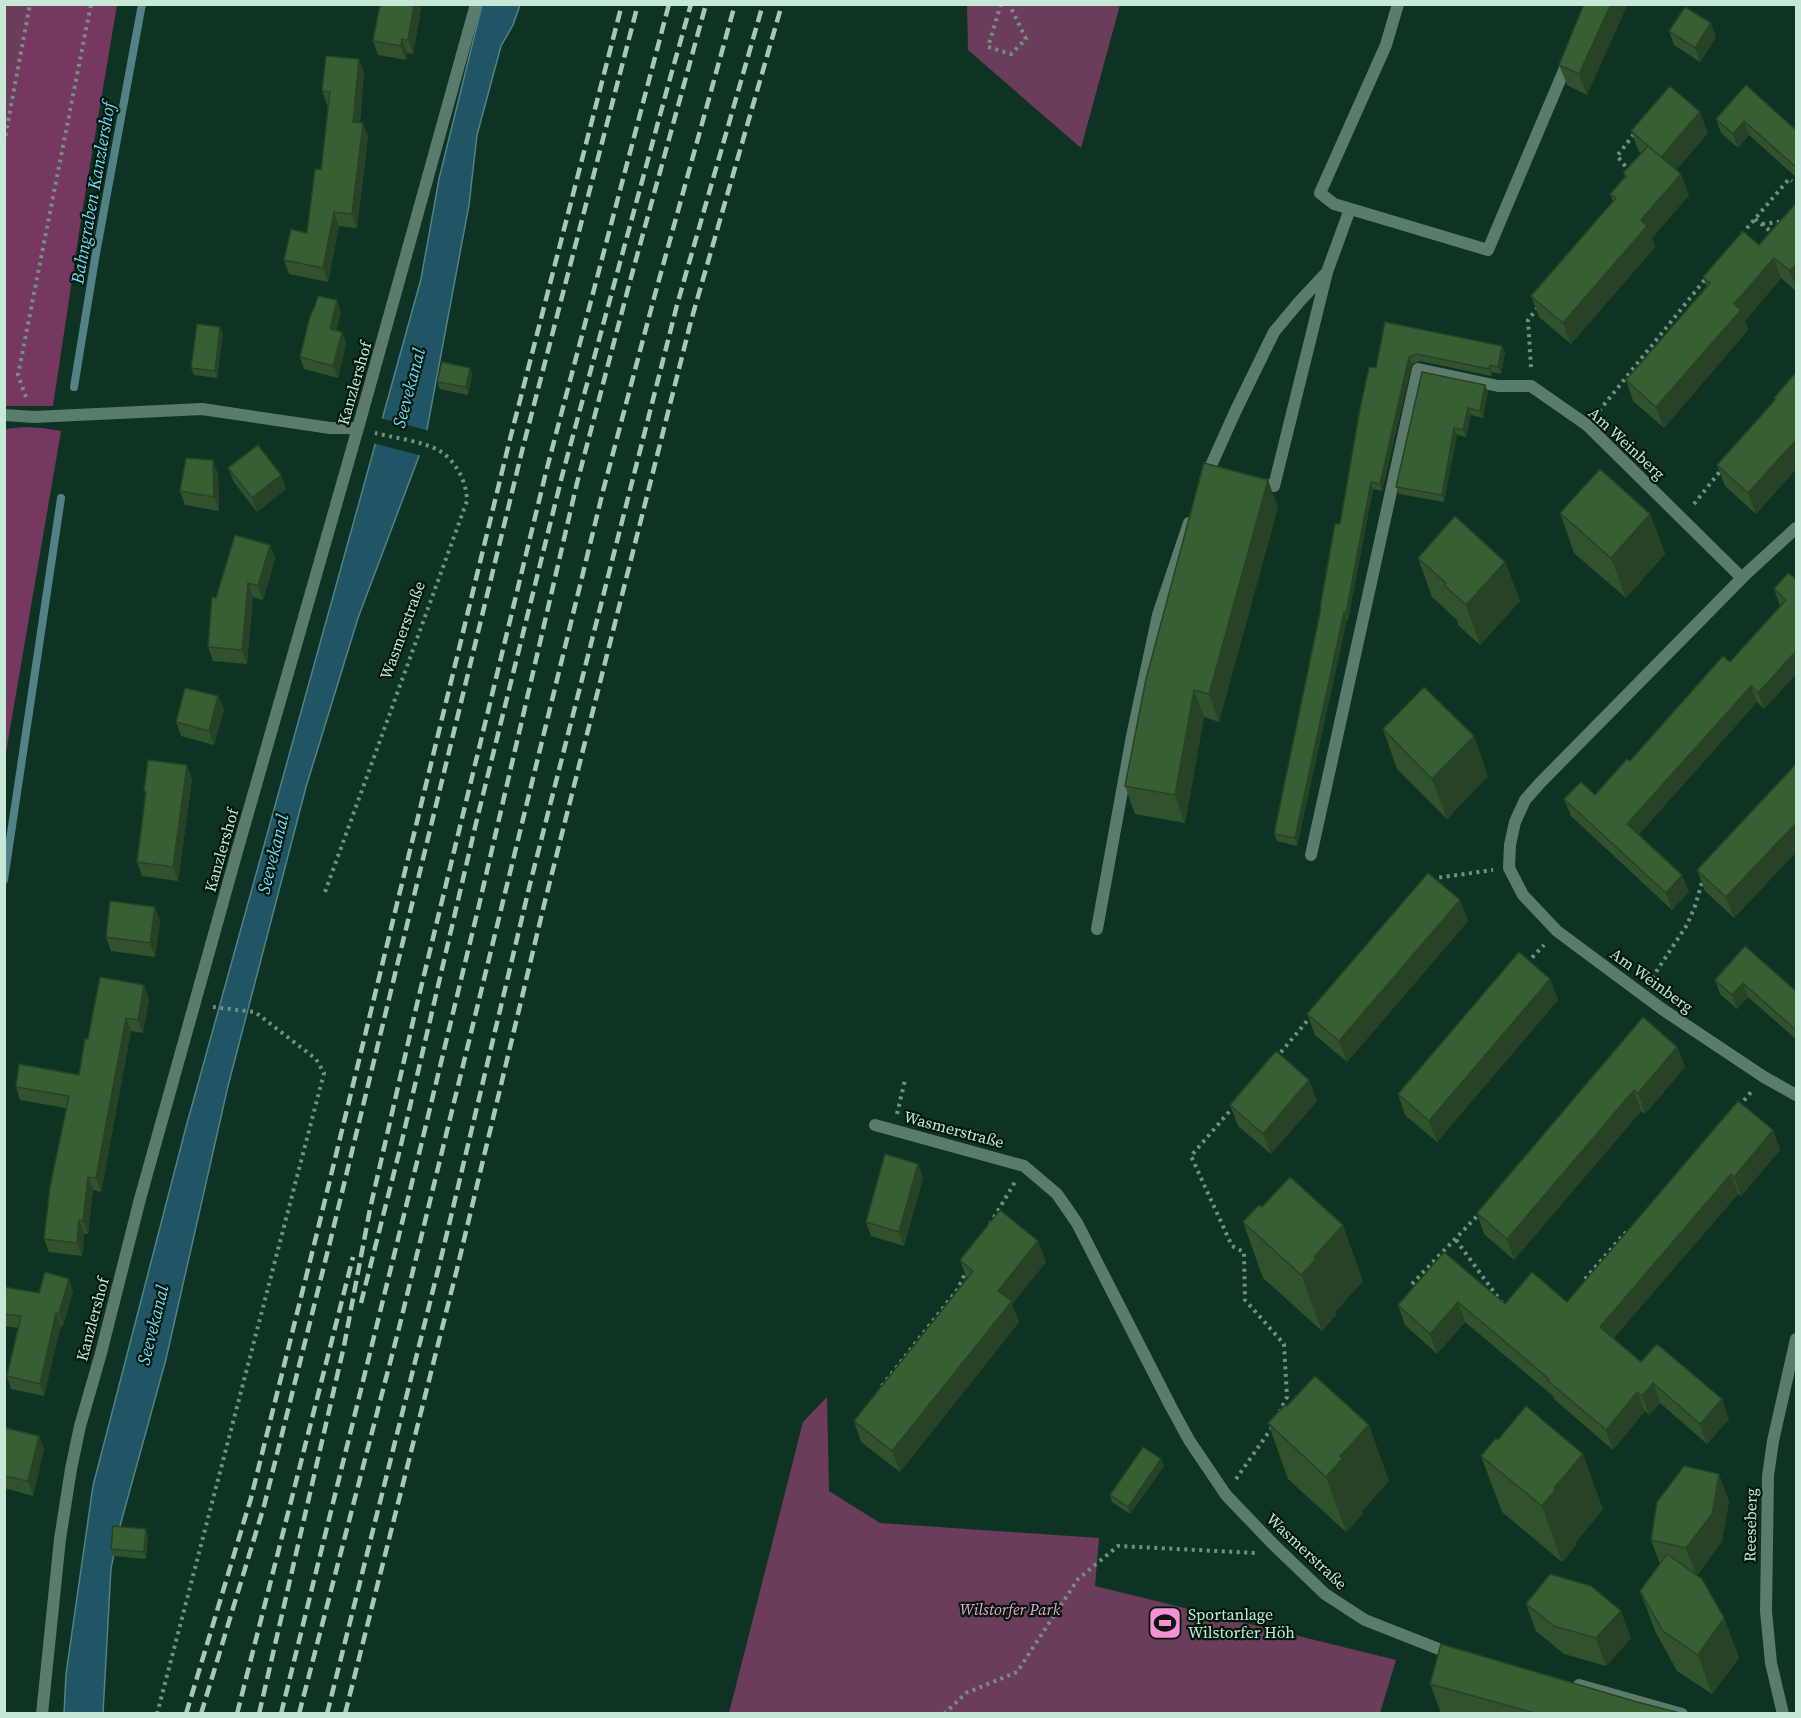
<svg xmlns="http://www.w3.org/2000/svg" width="1801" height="1718" viewBox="0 0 1801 1718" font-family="'Source Serif 4',serif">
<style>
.green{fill:#6c3c5b}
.forest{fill:#763861}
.water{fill:#205565;stroke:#528187;stroke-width:1.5}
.pier{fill:#0f3323}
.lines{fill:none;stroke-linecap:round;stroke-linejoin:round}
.stream{stroke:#528187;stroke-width:8}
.path{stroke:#6f9180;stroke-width:4;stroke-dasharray:3 4.5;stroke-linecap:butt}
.lane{stroke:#5c7c6b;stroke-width:12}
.street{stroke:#5c7c6b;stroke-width:12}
.rail{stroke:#a7c8b6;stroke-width:4.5;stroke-dasharray:12 6;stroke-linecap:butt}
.wall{fill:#30522c}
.shaded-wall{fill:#274224}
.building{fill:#385f33;stroke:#274224;stroke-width:1.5}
.labels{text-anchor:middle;stroke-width:4.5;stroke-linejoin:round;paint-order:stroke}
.street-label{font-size:16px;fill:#c7e8d6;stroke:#00190d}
.park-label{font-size:16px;font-style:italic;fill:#f89cd7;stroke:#00190d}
.poi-label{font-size:16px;fill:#c7e8d6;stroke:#00190d;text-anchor:start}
.water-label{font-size:18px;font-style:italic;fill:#75dafb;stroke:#00190d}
</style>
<rect width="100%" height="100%" fill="#0f3323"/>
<!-- green -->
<path class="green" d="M4 5H30L4 143Z
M967 5H1120L1081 148 968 50Z
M827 1397 829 1491 880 1523 1099 1538 1095 1586 1396 1660 1380 1713H729L803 1422Z"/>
<!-- forest -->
<path class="forest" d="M26 5H117L82 213 53 406H5V125Z
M25 427 42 428 61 431 5 758V429Z"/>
<!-- water -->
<path class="water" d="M482 5H520L513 25 501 46 477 135 469 205 425 440 358 618 306 787 228 1086 166 1359 120 1526 111 1568 103 1713 64 1714 66 1674 93 1486 186 1127 421 279 439 179Z"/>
<!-- pier -->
<path class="pier" d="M380 418 430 431 422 456 373 443Z"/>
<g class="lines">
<!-- stream -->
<path class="stream" d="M74 387 95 259 142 4
M4 880 61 498"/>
<!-- path -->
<path class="path" d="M1001 4 988 47 1011 54 1026 39 1009 4
M4 143 30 4
M1630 172 1617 156 1635 133
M1755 219 1773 233
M1762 224 1785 221
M1742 234 1789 179 1792 181
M1531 367 1528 320 1539 306
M26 397 18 375 91 4
M1599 411 1707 277
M1694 504 1721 470
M1433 881 1436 878 1493 870
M325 892 467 501C467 482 455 459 438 450 425 442 391 437 375 433
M1527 963 1544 945
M1652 978 1687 925 1695 906 1703 879
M1276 1058 1312 1015
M1234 1106 1191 1156 1232 1246 1244 1252 1245 1300 1284 1344 1287 1397 1280 1411
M1739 1106 1752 1091
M897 1114 905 1080
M990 1224 1015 1182
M1456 1240 1502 1303
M1585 1279 1626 1232
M1412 1284 1480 1213
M882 1386 958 1289 966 1271
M1236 1479 1273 1426
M157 1714 324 1073 316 1059 255 1012 213 1007
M944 1714 966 1693 1017 1672 1078 1579 1118 1546 1256 1553"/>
<!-- lane -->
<path class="lane" d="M1398 4 1386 45 1320 193 1334 204 1488 250 1568 61
M1205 479 1235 412 1274 332 1299 302 1327 272
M1254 483 1274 486 1327 272 1350 209
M1311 855 1418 369 1498 386H1531
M1097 929 1132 736 1158 615 1189 523"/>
<!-- street -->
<path class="street" d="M1531 386 1587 425 1742 578
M4 415 34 417 202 409 330 428H358
M1796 528 1747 573 1540 783 1525 800 1515 822 1510 845 1509 868 1523 895 1557 931 1662 1009 1764 1077 1796 1095
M875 1125 1024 1166 1057 1194 1077 1223 1170 1405 1189 1440 1226 1495 1272 1543 1325 1594 1365 1620 1454 1655
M1579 1685 1682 1714
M42 1714 60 1539 71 1469 80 1426 101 1353 140 1199 238 848 358 428 476 4
M1783 1714 1771 1663 1766 1611 1768 1476 1773 1441 1796 1339"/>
<!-- rail -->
<path class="rail" d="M361 1303 400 1149 477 819 562 476 669 82 691 4
M186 1714 251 1498 316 1237 509 443 622 4
M201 1714 264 1506 329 1246 523 447 638 4
M237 1714 353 1257
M259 1714 344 1346 370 1209 417 1004 546 472 669 4
M281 1714 417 1162 480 901 577 483 629 285 706 4
M299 1714 399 1328 603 491 654 298 735 4
M327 1714 443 1250 530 884 677 305 763 4
M345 1714 457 1269 545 901 691 321 782 4"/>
</g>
<!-- wall -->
<path class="wall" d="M380 4H420L421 9 413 54 407 53 406 60 378 55 373 41Z
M1584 4 1587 95 1567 85 1559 65Z
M1669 31 1716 37 1700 62 1674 45Z
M359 59 364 73 360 122 363 123 368 137 357 228 339 226 328 282 289 274 284 260 307 233 321 170 328 105H327L322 91Z
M1746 85 1797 131V178L1749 135 1738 148 1721 133 1716 119Z
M1631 131 1708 133 1676 170 1689 195 1652 238 1655 247 1571 344 1539 317 1531 296 1613 201 1610 194 1625 177 1623 173 1641 154 1639 152Z
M1797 202V292L1781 278 1745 321 1748 330 1664 428 1633 401 1626 380 1707 287 1703 277 1759 245Z
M341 312 336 331 342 332 346 344 338 378 304 369 300 357Z
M1385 322 1502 346 1505 353 1501 374 1492 372 1491 376 1420 361 1412 364 1382 491 1373 489 1348 620 1347 619 1297 846 1277 841 1274 834 1321 611 1320 608 1340 524 1376 368Z
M223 334 217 378 194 375 191 368Z
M470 368 472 375 468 395 440 389 437 382Z
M1797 371V468L1756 514 1725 486 1717 465 1775 400 1774 398Z
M1485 385 1488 392 1483 418 1471 415 1466 437 1457 435 1444 502 1399 494 1396 487Z
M228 468 281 475 286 489 257 512 234 482Z
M218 474 219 511 185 505 180 491Z
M1278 507 1219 722 1204 717 1185 823 1135 814 1125 786Z
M1560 513 1650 514 1665 554 1626 598 1574 553Z
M270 545 275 559 263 600 253 597 247 664 213 661 208 647 216 598Z
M1418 558 1505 562 1520 601 1480 645 1458 625 1457 620 1432 597Z
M1797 580V673L1764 709 1757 702 1638 835 1682 875 1689 892 1672 910 1571 816 1564 799 1595 795 1730 662 1780 606 1774 589Z
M218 696 224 710 214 745 181 736 176 722Z
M1383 729 1488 776 1447 819 1397 769Z
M1797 763V851L1734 918 1705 891 1697 870Z
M187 765 192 779 178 881 142 876 137 862 146 797 144 791Z
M1460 900 1468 921 1347 1062 1315 1035 1307 1014Z
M155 907 160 921 155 957 111 951 106 937Z
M1745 946 1797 992V1040L1748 997 1737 1009 1720 994 1715 980Z
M1550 979 1558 1000 1437 1142 1405 1115 1398 1094Z
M149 999 143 1033 131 1031 101 1192 93 1190 88 1234H84L82 1256 49 1252 44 1239 66 1108 20 1100 16 1087 79 1075 88 1039Z
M1677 1047 1685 1067 1645 1114 1641 1111 1514 1260 1484 1234 1477 1213Z
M1309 1080 1317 1101 1271 1154 1238 1126 1230 1105Z
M1773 1130 1780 1150 1741 1196 1738 1194 1613 1339 1641 1362 1729 1419 1707 1444 1660 1403 1649 1415 1645 1411 1613 1450 1555 1400 1553 1396 1465 1322 1437 1354 1405 1325 1398 1305 1444 1252 1505 1304 1567 1302Z
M918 1164 923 1178 904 1246 871 1236 866 1222Z
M1243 1222 1363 1281 1335 1312 1336 1315 1322 1331 1263 1278Z
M960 1260 1046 1262 1012 1304 1019 1322 900 1472 861 1442 854 1421 967 1279Z
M4 1287 39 1293 73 1291 63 1326 61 1325 44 1396 11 1389 7 1376 18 1328 4 1326Z
M1268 1423 1389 1481 1362 1511 1363 1514 1346 1532 1288 1479Z
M4 1435 39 1436 44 1450 33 1496 4 1488Z
M1481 1456 1603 1509 1575 1543 1576 1545 1562 1562 1502 1512Z
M1161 1459 1164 1466 1130 1514 1112 1502 1110 1495Z
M1729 1501 1722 1541 1697 1575 1724 1618 1739 1658 1712 1694 1677 1671 1655 1631 1640 1591 1660 1564 1651 1540Z
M146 1529 148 1536 146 1559 113 1556 111 1549Z
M1526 1604 1631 1638 1606 1666 1564 1654 1536 1631Z
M1430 1684 1637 1702 1680 1713H1441Z"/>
<!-- shaded-wall -->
<path class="shaded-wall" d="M414 4H420L421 9 413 54 408 40Z
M1611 4H1628L1587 95 1579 74Z
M1711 23 1716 37 1700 62 1695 48Z
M402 39 407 53 406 60 401 46Z
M359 59 364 73 358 136 353 122Z
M1700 112 1708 133 1669 178 1661 157Z
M1744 121 1749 135 1738 148 1733 134Z
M363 123 368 137 357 228 352 214Z
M1681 174 1689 195 1652 238 1655 247 1571 344 1563 323 1641 220Z
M334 212 339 226 328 282 323 268Z
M1774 258 1781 278 1745 321 1748 330 1664 428 1656 407 1734 304Z
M1797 263V290L1790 271Z
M337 300 341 312 334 341 330 329Z
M220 327 223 334 217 378 215 371Z
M342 332 346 344 338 378 333 366Z
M1502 346 1505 353 1501 374 1498 367Z
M1409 357 1412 364 1382 491 1380 484Z
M1490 365 1492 372 1491 376 1489 369Z
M470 368 472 375 468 395 466 387Z
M1485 385 1488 392 1483 418 1480 411Z
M1468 408 1471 415 1466 437 1463 430Z
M1454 428 1457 435 1444 502 1442 495Z
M1797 439V468L1756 514 1748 493Z
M213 460 218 474 219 511 214 497Z
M281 475 286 489 257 512 252 498Z
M1268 480 1278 507 1219 722 1209 694Z
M1371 482 1373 489 1348 620 1346 613Z
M1650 514 1665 554 1626 598 1611 558Z
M270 545 275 559 263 600 258 586Z
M1505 562 1520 601 1480 645 1466 605Z
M248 583 253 597 247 664 242 650Z
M1344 612 1347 619 1297 846 1295 838Z
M1797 650V673L1764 709 1758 693Z
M1751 686 1757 702 1633 841 1627 824Z
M1194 690 1204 717 1185 823 1175 795Z
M218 696 224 710 214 745 209 731Z
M1474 736 1488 776 1447 819 1432 779Z
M187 765 192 779 178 881 173 867Z
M1797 822V851L1734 918 1726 897Z
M1682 875 1689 892 1672 910 1666 893Z
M1460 900 1468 921 1347 1062 1339 1041Z
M155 907 160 921 155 957 150 943Z
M1550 979 1558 1000 1437 1142 1429 1121Z
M1743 983 1748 997 1737 1009 1732 995Z
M144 985 149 999 143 1033 138 1020Z
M126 1018 131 1031 101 1192 96 1178Z
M1677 1047 1685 1067 1645 1114 1638 1093Z
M1309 1080 1317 1101 1271 1154 1263 1134Z
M1634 1090 1641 1111 1514 1260 1507 1239Z
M1773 1130 1780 1150 1741 1196 1734 1177Z
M918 1164 923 1178 904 1246 899 1232Z
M1731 1174 1738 1194 1607 1346 1600 1327Z
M88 1177 93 1190 88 1234 83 1221Z
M79 1220 84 1234 82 1256 77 1243Z
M1343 1225 1363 1281 1335 1312 1336 1315 1322 1331 1301 1275 1314 1257Z
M1038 1241 1046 1262 1012 1304 1019 1322 900 1472 892 1451 998 1291Z
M69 1279 73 1291 63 1326 59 1313Z
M1458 1302 1465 1322 1437 1354 1430 1334Z
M56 1313 61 1325 44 1396 40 1384Z
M1653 1383 1660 1403 1649 1415 1642 1396Z
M1637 1392 1645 1411 1613 1450 1606 1430Z
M1722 1399 1729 1419 1707 1444 1700 1424Z
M1369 1425 1389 1481 1362 1511 1363 1514 1346 1532 1326 1477 1340 1456Z
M39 1436 44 1450 33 1496 28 1481Z
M1583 1454 1603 1509 1575 1543 1576 1545 1562 1562 1542 1506 1554 1488Z
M1161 1459 1164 1466 1130 1514 1128 1507Z
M1719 1474 1729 1501 1722 1541 1696 1575 1686 1548Z
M146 1529 148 1536 146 1559 144 1552Z
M1621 1611 1631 1638 1606 1666 1596 1638Z
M1724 1618 1739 1658 1712 1694 1698 1655Z"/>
<!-- building -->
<path class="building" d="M380 4H414L408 40 402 39 401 46 373 41Z
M1584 4H1611L1579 74 1559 65Z
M1685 7 1711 23 1695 48 1669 31Z
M326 56 359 59 353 122 363 123 352 214 334 212 323 268 284 260 291 229 307 233 315 169 321 170 330 92 322 91Z
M1746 85 1797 131V168L1744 121 1733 134 1716 119Z
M1670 86 1700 112 1661 157 1631 131Z
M1648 146 1681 174 1641 220 1647 226 1563 323 1531 296 1616 198 1610 194 1626 176 1623 173Z
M1797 202V263L1790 271 1774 258 1734 304 1741 310 1656 407 1626 380 1710 283 1703 277 1743 231 1759 245Z
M318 296 337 300 330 329 342 332 333 366 300 357 310 316 315 306Z
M1385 322 1502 346 1498 367 1490 365 1489 369 1417 354 1409 357 1380 484 1371 482 1346 613 1344 612 1295 838 1274 834 1321 608H1320L1335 524H1340L1360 409 1369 367 1376 368Z
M197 324 220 327 215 371 191 368Z
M442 362 470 368 466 387 437 382Z
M1797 371V439L1748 493 1717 465 1776 399 1774 398Z
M1422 372 1485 385 1480 411 1468 408 1463 430 1454 428 1442 495 1396 487Z
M258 445 281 475 252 498 228 468Z
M186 458 213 460 214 497 180 491Z
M1204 463 1268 480 1209 694 1194 690 1175 795 1125 786 1146 679Z
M1600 469 1650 514 1611 558 1560 513Z
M1455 516 1505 562 1466 605 1444 585 1446 583 1418 558Z
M235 535 270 545 258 586 248 583 242 650 208 647 212 597 216 598Z
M1788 573 1797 580V650L1758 693 1751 686 1627 824 1682 875 1666 893 1564 799 1581 782 1595 795 1627 759 1630 761 1723 656 1730 662 1786 600 1774 589Z
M1424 687 1474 736 1432 779 1383 729Z
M185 688 218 696 209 731 176 722Z
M148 760 187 765 173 867 137 862 146 792 144 791Z
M1797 763V822L1726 897 1697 870Z
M1428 873 1460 900 1339 1041 1307 1014Z
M110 901 155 907 150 943 106 937Z
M1745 946 1797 992V1031L1743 983 1732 995 1715 980Z
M1519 952 1550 979 1429 1121 1398 1094Z
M100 977 144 985 138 1020 126 1018 96 1178 88 1177 83 1221 79 1220 77 1243 44 1239 50 1187 69 1096 16 1087 19 1064 79 1075 85 1039H88Z
M1643 1017 1677 1047 1638 1093 1634 1090 1507 1239 1477 1213Z
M1276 1051 1309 1080 1263 1134 1230 1105Z
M1738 1101 1773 1130 1734 1177 1731 1174 1600 1327 1641 1362 1657 1344 1722 1399 1700 1424 1653 1383 1642 1396 1637 1392 1606 1430 1547 1380 1549 1379 1458 1302 1430 1334 1398 1305 1444 1252 1505 1304 1532 1272 1567 1302Z
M885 1154 918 1164 899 1232 866 1222Z
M1290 1177 1343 1225 1314 1257 1316 1259 1301 1275 1243 1222 1259 1205 1262 1207Z
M1000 1210 1038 1241 998 1291 1012 1301 892 1451 854 1421 973 1271 960 1260Z
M45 1272 69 1279 59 1313H56L40 1384 7 1376 21 1316 4 1314V1287L39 1293Z
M1315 1376 1369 1425 1340 1456 1343 1458 1326 1477 1268 1423 1285 1405 1287 1406Z
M1526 1406 1583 1454 1554 1488 1556 1489 1542 1506 1481 1456 1496 1438 1498 1440Z
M6 1428 39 1436 28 1481 4 1476V1435Z
M1143 1447 1161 1459 1128 1507 1110 1495Z
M1684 1466 1719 1474 1712 1514 1686 1548 1651 1540 1657 1502Z
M113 1526 146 1529 144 1552 111 1549Z
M1667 1554 1702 1579 1724 1618 1698 1655 1663 1631 1640 1591Z
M1550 1574 1591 1586 1621 1611 1596 1638 1554 1626 1526 1604Z
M1441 1644 1637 1702 1680 1713H1535L1430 1684Z"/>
<!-- icons -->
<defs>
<symbol id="stadium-square" viewBox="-11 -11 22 22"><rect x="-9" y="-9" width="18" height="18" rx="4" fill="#f591d2" stroke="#00190d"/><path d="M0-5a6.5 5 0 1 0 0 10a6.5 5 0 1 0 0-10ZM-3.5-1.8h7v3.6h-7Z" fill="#111"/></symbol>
</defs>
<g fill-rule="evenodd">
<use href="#stadium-square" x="1146" y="1604" width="38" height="38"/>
</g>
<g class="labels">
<!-- street labels -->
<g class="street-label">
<text transform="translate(354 383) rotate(-74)" y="6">Kanzlershof</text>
<text transform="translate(1627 443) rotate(43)" y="6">Am Weinberg</text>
<text transform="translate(402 630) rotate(-70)" y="6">Wasmerstraße</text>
<text transform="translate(221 850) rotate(-74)" y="6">Kanzlershof</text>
<text transform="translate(1652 980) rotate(36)" y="6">Am Weinberg</text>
<text transform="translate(954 1129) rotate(15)" y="6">Wasmerstraße</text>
<text transform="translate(92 1319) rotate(-75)" y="6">Kanzlershof</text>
<text transform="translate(1750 1525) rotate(-89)" y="6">Reeseberg</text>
<text transform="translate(1307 1551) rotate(43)" y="6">Wasmerstraße</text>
</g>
<!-- park labels -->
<g class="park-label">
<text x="1010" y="1615">Wilstorfer Park</text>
</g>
<!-- poi labels -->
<g class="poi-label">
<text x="1188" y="1620">Sportanlage<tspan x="1188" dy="18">Wilstorfer Höh</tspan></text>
</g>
<!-- water labels -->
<g class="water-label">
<text transform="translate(93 193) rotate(-80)" y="6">Bahngraben Kanzlershof</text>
<text transform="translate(409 388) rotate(-75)" y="6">Seevekanal</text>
<text transform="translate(273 854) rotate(-76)" y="6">Seevekanal</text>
<text transform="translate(153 1325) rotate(-76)" y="6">Seevekanal</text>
</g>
</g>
<!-- border -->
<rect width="1801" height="1718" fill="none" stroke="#c7e8d6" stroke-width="12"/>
</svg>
